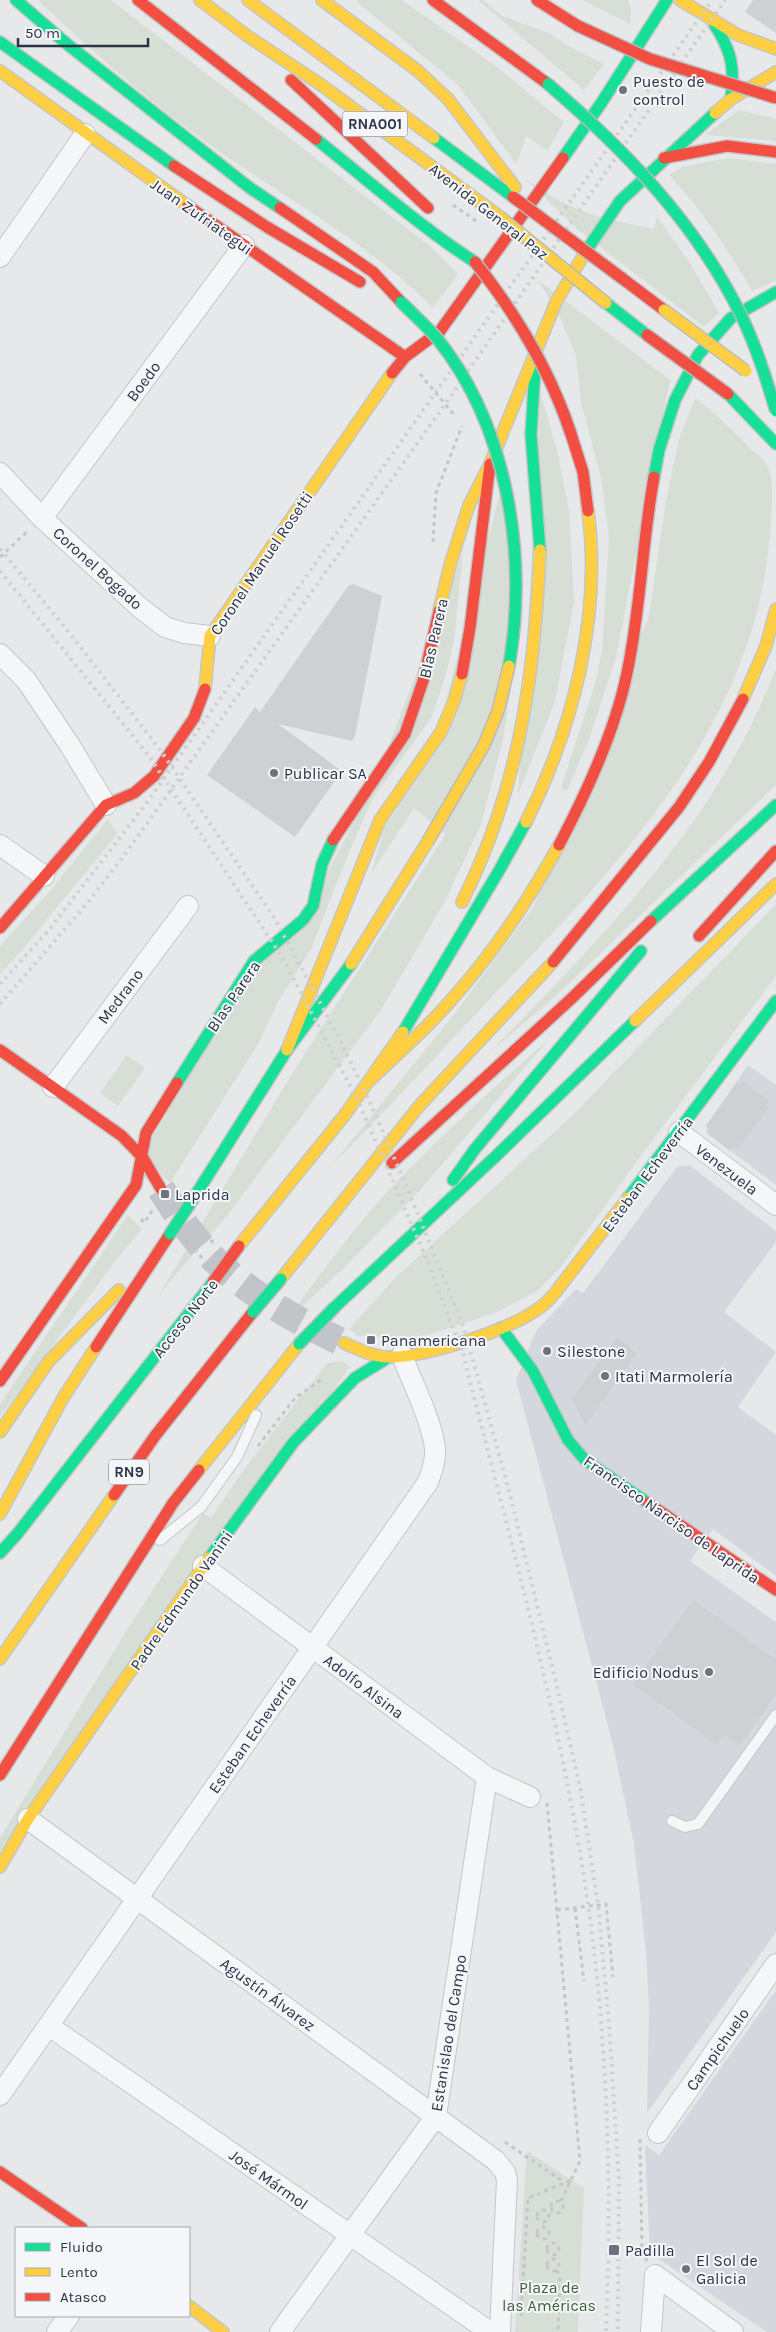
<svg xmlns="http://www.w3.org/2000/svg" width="776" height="2332" viewBox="0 0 776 2332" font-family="Karla,sans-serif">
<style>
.built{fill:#d4d7dd}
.green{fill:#d6ded6}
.building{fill:#ced0d3}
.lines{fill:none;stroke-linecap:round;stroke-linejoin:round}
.secondary-tunnel{stroke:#c1c4c9;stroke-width:28;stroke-dasharray:28 14;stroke-linecap:butt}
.lane-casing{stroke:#c4c6c8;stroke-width:12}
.street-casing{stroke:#c4c6c8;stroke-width:22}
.fast-casing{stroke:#c4c6c8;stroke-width:14}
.slow-casing{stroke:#c4c6c8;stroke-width:14}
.jam-casing{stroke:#c4c6c8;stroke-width:14}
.path{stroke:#c5c6ca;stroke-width:3;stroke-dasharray:4 4;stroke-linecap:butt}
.lane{stroke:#f5f6f7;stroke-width:10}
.street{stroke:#f5f6f7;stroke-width:20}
.fast{stroke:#16e098;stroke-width:11}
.slow{stroke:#ffcf43;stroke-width:11}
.jam{stroke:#f24e42;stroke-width:11}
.rail{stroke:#cecfd2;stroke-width:4;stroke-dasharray:2.5 5;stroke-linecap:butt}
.fast-bridge-casing{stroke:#b8bbbf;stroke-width:14;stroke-linecap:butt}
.slow-bridge-casing{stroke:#b8bbbf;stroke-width:14;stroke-linecap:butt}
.jam-bridge-casing{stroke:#b8bbbf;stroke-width:14;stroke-linecap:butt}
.path-bridge{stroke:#c5c6ca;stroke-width:3;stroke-dasharray:4 4;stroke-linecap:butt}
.fast-bridge{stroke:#16e098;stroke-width:11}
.slow-bridge{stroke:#ffcf43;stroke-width:11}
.jam-bridge{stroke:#f24e42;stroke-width:11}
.poi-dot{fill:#6c737f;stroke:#f4f6f9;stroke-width:2}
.labels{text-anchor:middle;stroke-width:4;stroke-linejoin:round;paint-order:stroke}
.shield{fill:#f4f6f9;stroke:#676e7b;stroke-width:1}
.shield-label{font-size:15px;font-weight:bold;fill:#2b3445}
.poi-label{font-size:16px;fill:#2b3445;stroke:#f4f6f9;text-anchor:start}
.street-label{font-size:16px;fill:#2b3445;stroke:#f4f6f9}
.park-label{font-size:16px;fill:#3f6138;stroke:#f4f6f9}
</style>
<rect width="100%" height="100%" fill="#e6e8ea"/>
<!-- built -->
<path class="built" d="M748 1065 776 1085V1185L707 1133 706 1126Z
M689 1165 776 1231V1242L724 1312 776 1352 738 1407 776 1435V1576L713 1529 690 1561 776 1622V1932L647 2113 649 2006 646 1951 634 1844 612 1741 516 1380 536 1331 576 1289 583 1293 677 1167Z
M776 1990V2332H767L650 2253 645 2145 659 2155Z"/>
<!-- green -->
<path class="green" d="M38 0H111L431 247 458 274 433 308C363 237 271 191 191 131 137 91 86 46 38 0Z
M355 0H402L493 64 564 122 547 151 526 136 516 164 458 85Z
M478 0H483L501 15 550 34 569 46 604 64 584 90Z
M582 0H628L631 9 630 24Z
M739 110 776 119V141L705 135Z
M727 158 776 164V280L752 291C728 249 702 210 669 175L682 167Z
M525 178C566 211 604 219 654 229L657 217 688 260 719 313 704 327 576 228Z
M538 280 670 380 616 657 588 742 567 791 561 788 595 684 602 651 609 539 601 477 581 402 576 356 559 315Z
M541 395 557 450 569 510 574 602 555 701 518 795Z
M695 398C717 414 736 433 755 453 759 456 766 462 768 466 775 480 771 527 769 543 751 732 613 870 489 1000 436 1056 384 1113 330 1167L456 1012 534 906 649 616 667 495 679 439Z
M501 489 523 613 503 739 481 824 445 901 381 1010 226 1217 160 1293 295 1069 446 834 414 808 371 874 385 827 431 759Z
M463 552 454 641 444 681 431 718 372 800 347 857 311 949 279 1000 258 1044 170 1183 147 1159 152 1138 259 961 295 935 375 781Z
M776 668V785L557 995 489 1053C601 939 719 820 776 668Z
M108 819 117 834 22 950 0 974V946L50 891Z
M776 904V976L648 1146 560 1268 537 1291 497 1312 431 1334 400 1339 358 1336 349 1329 396 1277 572 1116Z
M550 1038 420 1190 341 1271 300 1308 296 1307C320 1274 345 1241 371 1210 426 1148 488 1093 550 1038Z
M127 1055 145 1068 118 1106 100 1093Z
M128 1215 142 1229 116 1260 0 1417V1404Z
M342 1361 350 1367 0 1851V1838L125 1633 203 1513 211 1518 245 1468 327 1363Z
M527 2151 584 2188 578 2332H515Z"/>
<!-- building -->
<path class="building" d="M753 0H776V33L745 12Z
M353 584 382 596 355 736 352 741 278 724 342 771 295 837 207 775 255 707 260 712 348 586Z
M742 1081 768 1100 765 1105 769 1107 738 1149 734 1146 730 1151 707 1133 710 1128 706 1126 736 1083 739 1085Z
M617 1337 637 1353 585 1425 572 1399Z
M693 1600 776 1659V1694L739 1746 724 1735 717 1745 633 1684Z"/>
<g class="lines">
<!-- secondary-tunnel -->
<path class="secondary-tunnel" d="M161 1189C178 1216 196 1243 220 1265 256 1298 300 1323 344 1343"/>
<defs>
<path id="lane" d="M160 1540 201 1507 237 1457 256 1415
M672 1821 685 1827 698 1824 776 1715"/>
<path id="street" d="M0 257 85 134
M0 473 42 518 138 606 165 627 184 633 210 636
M42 518 244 245
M0 654 26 680 69 744 106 805
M0 845 44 876
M53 1087 188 906
M679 1132 776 1205
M203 1566 487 1777 530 1797
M28 1819 495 2160 505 2172 507 2180 500 2332
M49 2026 490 2332
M0 2095 428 1482C432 1471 436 1460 435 1448 431 1418 412 1383 402 1355
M658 2133 776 1964
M655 2275 733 2332
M57 2332 69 2316
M280 2332 436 2116 487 1777
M651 2332 655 2275"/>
<path id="fast" d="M16 0 67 44 250 188 280 208
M712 21C731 49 735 65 731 99
M0 42 174 166
M434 138 513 197
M316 139C369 181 419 226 475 262
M563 158 602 102 667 0
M586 251 620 201 715 113
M606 303 647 335
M536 351 531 435 540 550
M729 395 776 444
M654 477 659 450 675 400 698 355 731 318 776 292
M651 921 776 805
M403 1032 500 869 526 822
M177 1083 254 961 303 920 313 906 322 864 333 840
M453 1180 475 1149 641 951
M195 1196 287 1050 351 964
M628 1198 776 1001
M335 1307 496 1156 635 1021
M501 1328 533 1371 568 1440 585 1460 648 1503
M0 1553 18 1533 213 1282
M209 1558 293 1443 355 1378 389 1357"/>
<path id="slow" d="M200 0 246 35 320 84 500 217
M248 0 434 138
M322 0 418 71 448 99 515 187
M680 0 738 35 776 49
M0 71 188 206
M715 113 731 99 776 72
M439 611 450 565 469 505 490 464 556 302 586 251
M205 689 210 636 392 373
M743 699 766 646 776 609
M526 822C573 728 602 616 588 511
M462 902C519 788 535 676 540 550
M351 964 428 841
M635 1021 776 884
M287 1050 380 820 441 732 454 701 462 674
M368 1082C394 1057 421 1034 445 1007 490 958 527 903 559 845
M239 1246 344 1116 403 1032
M281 1279 420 1105 553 962
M344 1343C358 1349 373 1357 388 1357 424 1358 505 1331 535 1311 543 1306 549 1300 555 1293L628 1198
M0 1432 49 1361 119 1290
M199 1470 299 1344
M0 1514 63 1398 96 1347
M0 1659 114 1495
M0 1867 28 1819 209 1558
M189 2306 223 2332"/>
<path id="jam" d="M138 0 316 139
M433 0 548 84
M537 0 578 26
M291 80 428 208
M664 158 727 146 776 152
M174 166 267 227 360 282
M188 206 405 357
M280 208 373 272 401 302
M623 279 664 310
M392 373 405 357 440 331 563 158
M571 434 583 472 588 511
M462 674 470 628 490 464
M333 840 405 734 423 681 439 611
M559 845C587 792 615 732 627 673 641 608 642 542 654 477
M0 928 106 805 134 793 154 776 194 718 205 689
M699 936 776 851
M553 962 679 807 709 762 743 699
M0 1050 122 1136 143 1158 161 1189
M392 1163 571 999 651 921
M96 1347 170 1234
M0 1381 136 1185 146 1133 177 1083
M114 1495 155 1436 253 1312
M648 1503 776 1590
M0 1775 173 1503 199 1470
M0 2172 82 2228"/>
</defs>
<!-- lane casing -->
<use href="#lane" class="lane-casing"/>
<!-- street casing -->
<use href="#street" class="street-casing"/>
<!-- fast casing -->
<use href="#fast" class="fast-casing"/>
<!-- slow casing -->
<use href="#slow" class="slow-casing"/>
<!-- jam casing -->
<use href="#jam" class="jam-casing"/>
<!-- path -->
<path class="path" d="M420 374 456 417
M433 542 436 493 462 426
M0 557 29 530
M141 1219 144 1223 154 1208
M201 1227 214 1244
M189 1243 203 1259
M288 1305 300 1311
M276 1317 288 1324
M258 1446 295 1398 321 1380
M547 1803 580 2161 561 2201
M575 1908 584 1981
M557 1910 606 1904 613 1977
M640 2139 642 2251 647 2261
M505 2142 564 2182
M551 2207a6 6 0 1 1 12 0a6 6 0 1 1-12 0Z
M537 2216a6 6 0 1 1 12 0a6 6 0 1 1-12 0Z
M537 2233a6 6 0 1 1 12 0a6 6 0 1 1-12 0Z
M547 2249a6 6 0 1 1 12 0a6 6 0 1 1-12 0Z
M547 2265a6 6 0 1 1 12 0a6 6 0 1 1-12 0Z
M557 2270 560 2280 558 2332
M521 2316 528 2198 572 2180"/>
<!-- lane -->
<use href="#lane" class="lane"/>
<!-- street -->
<use href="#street" class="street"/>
<!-- fast -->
<use href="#fast" class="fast"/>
<!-- slow -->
<use href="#slow" class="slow"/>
<!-- jam -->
<use href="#jam" class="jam"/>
<!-- rail -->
<path class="rail" d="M0 549 64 626 161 751 275 919 338 1036 367 1096 406 1185 464 1328 507 1483 555 1678 580 1787 598 1905 609 2023 619 2179 618 2332
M0 571 149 756 282 957 358 1101 427 1260 463 1354C509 1536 561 1718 588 1904 608 2045 612 2190 606 2332
M0 984 49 930 148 801 712 0
M0 1004 85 906 123 857 446 403 725 0"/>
<defs>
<path id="fast-bridge" d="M548 84C625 150 696 223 741 315 756 346 766 378 776 411
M401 302C413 314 425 325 436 337 508 426 528 555 509 666
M170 1234 195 1196
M253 1312 281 1279
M299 1344 335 1307"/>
<path id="slow-bridge" d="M500 217 606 303
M664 310 746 371
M428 841 484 745 498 711 509 666"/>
<path id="jam-bridge" d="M578 26 650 59 776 98
M513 197 623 279
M475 262C517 315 550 370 571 434
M647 335 728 394
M213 1282 239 1246"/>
</defs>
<!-- fast-bridge casing -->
<use href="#fast-bridge" class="fast-bridge-casing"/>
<!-- slow-bridge casing -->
<use href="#slow-bridge" class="slow-bridge-casing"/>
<!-- jam-bridge casing -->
<use href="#jam-bridge" class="jam-bridge-casing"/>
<!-- path-bridge -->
<path class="path-bridge" d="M453 205 479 223"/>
<!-- fast-bridge -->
<use href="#fast-bridge" class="fast-bridge"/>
<!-- slow-bridge -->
<use href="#slow-bridge" class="slow-bridge"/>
<!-- jam-bridge -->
<use href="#jam-bridge" class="jam-bridge"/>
</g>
<!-- markers -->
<g class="poi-dot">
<circle cx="623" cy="90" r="5"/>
<circle cx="274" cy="773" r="5"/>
<rect x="160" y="1189" width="10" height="10" rx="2.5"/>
<rect x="366" y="1335" width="10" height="10" rx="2.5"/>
<circle cx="547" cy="1351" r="5"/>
<circle cx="605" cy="1376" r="5"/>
<circle cx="709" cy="1672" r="5"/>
<rect x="608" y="2244" width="12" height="12" rx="2.5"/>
<circle cx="686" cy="2269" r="5"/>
</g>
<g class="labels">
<!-- shield labels -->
<g class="shield">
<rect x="342.5" y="111.5" width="65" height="25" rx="4"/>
<rect x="109" y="1459.5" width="40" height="25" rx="4"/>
</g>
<g class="shield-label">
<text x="375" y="129">RNA001</text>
<text x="129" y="1477">RN9</text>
</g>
<!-- poi labels -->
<g class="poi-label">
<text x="633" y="87">Puesto de<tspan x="633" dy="18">control</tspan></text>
<text x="284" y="779">Publicar SA</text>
<text x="175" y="1200">Laprida</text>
<text x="381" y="1346">Panamericana</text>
<text x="557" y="1357">Silestone</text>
<text x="615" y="1382">Itati Marmolería</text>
<text x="699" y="1678" text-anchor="end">Edificio Nodus</text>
<text x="625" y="2256">Padilla</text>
<text x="696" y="2266">El Sol de<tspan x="696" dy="18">Galicia</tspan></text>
</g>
<!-- street labels -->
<g class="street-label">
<text transform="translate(489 211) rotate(38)" y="6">Avenida General Paz</text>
<text transform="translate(202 216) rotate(35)" y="6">Juan Zufriategui</text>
<text transform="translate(143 381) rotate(-53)" y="6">Boedo</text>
<text transform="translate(261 563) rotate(-56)" y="6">Coronel Manuel Rosetti</text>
<text transform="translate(98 568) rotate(42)" y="6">Coronel Bogado</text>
<text transform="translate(433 638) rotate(-77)" y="6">Blas Parera</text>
<text transform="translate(120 996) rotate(-53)" y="6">Medrano</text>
<text transform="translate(233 996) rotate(-56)" y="6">Blas Parera</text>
<text transform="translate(727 1169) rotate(37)" y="6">Venezuela</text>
<text transform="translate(647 1174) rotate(-53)" y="6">Esteban Echeverría</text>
<text transform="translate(185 1318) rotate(-52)" y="6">Acceso Norte</text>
<text transform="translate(672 1519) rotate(35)" y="6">Francisco Narciso de Laprida</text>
<text transform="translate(181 1600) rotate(-55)" y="6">Padre Edmundo Vanini</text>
<text transform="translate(364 1686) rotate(37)" y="6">Adolfo Alsina</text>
<text transform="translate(252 1734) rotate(-55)" y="6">Esteban Echeverría</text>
<text transform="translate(268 1994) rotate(36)" y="6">Agustín Álvarez</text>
<text transform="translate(448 2033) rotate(-81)" y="6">Estanislao del Campo</text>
<text transform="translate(717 2049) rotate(-55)" y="6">Campichuelo</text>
<text transform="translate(269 2179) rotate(35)" y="6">José Mármol</text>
</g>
<!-- park labels -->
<g class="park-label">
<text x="549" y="2293">Plaza de<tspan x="549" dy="18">las Américas</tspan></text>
</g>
</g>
<!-- legend -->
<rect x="15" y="2227" width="175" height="90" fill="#f4f6f9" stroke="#a4a8b1"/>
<rect x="25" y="2243" width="25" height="8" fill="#16e098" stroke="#a4a8b1"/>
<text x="60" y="2252" font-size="15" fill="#2b3445">Fluido</text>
<rect x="25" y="2268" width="25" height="8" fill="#ffcf43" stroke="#a4a8b1"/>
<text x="60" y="2277" font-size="15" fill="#2b3445">Lento</text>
<rect x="25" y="2293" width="25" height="8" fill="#f24e42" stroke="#a4a8b1"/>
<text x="60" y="2302" font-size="15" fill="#2b3445">Atasco</text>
<!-- scale -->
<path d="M18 38v8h130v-8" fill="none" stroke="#2b3445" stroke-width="2.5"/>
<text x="25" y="38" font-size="15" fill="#2b3445" stroke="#f4f6f9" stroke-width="4" paint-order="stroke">50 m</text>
</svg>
